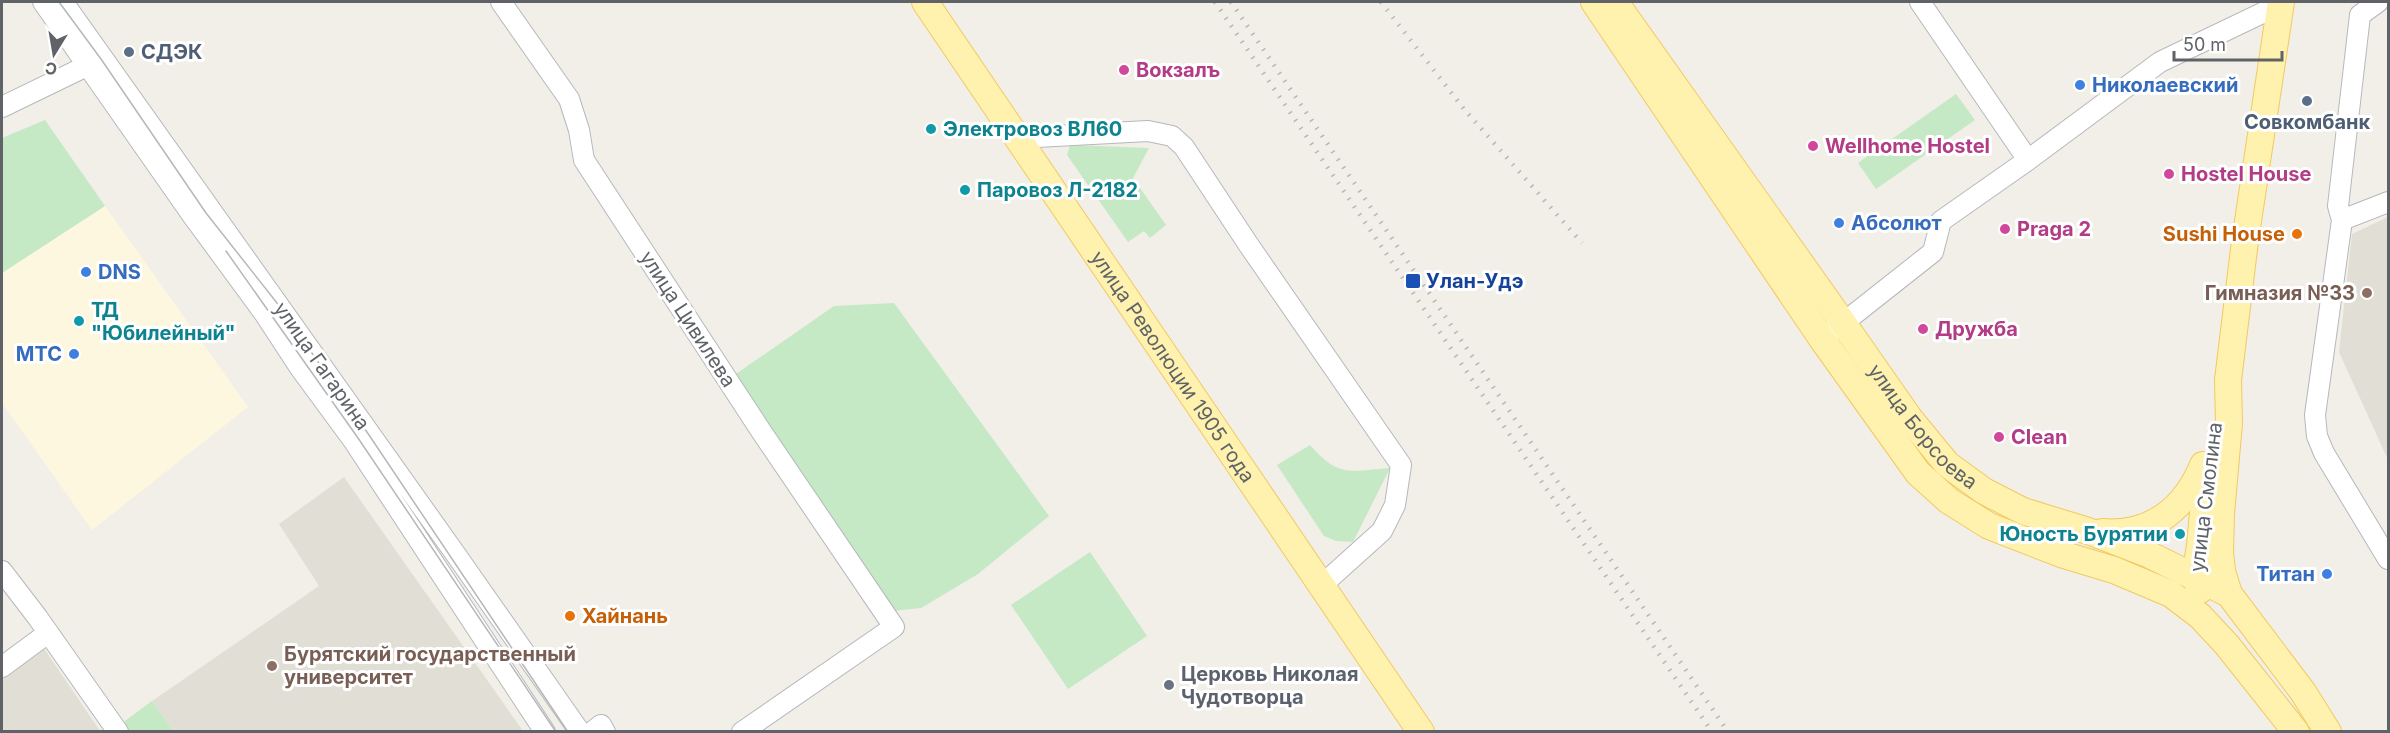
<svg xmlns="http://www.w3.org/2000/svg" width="2390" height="733" viewBox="0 0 2390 733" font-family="Inter,sans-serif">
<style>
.commercial{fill:#fef7e0}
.education{fill:#e1ded6}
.green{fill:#c5e8c5}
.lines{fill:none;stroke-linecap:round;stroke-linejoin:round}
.minor-casing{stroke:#b5b8bc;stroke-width:22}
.major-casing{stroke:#f2c960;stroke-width:28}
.minor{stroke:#fff;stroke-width:20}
.major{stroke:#fff2af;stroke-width:26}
.tram{stroke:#b6b7b8;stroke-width:1.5}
.rail{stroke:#b6b7b8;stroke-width:4.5;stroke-dasharray:1.5 8;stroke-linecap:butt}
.service-dot{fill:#5c6f8a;stroke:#fff;stroke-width:2}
.hotel-dot{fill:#d1479c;stroke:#fff;stroke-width:2}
.shop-dot{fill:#3f7fe0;stroke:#fff;stroke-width:2}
.culture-dot{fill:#0f9aa8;stroke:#fff;stroke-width:2}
.food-dot{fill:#e8710a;stroke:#fff;stroke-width:2}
.transit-dot{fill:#1a4fb4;stroke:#fff;stroke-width:2}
.education-dot{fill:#8d6e63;stroke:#fff;stroke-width:2}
.worship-dot{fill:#6b7280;stroke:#fff;stroke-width:2}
.labels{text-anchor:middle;stroke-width:6;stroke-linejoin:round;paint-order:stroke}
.service-label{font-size:20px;font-weight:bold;fill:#4e5e75;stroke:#fff;text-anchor:start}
.hotel-label{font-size:20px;font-weight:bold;fill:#b23c85;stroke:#fff;text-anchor:start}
.shop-label{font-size:20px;font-weight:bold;fill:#366cbe;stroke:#fff;text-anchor:start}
.culture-label{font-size:20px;font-weight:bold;fill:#0d838f;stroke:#fff;text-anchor:start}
.food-label{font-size:20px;font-weight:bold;fill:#c56008;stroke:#fff;text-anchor:end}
.transit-label{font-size:20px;font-weight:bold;fill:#164399;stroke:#fff;text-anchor:start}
.education-label{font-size:20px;font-weight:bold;fill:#785e54;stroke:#fff;text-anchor:end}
.street-label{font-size:20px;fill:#5f6368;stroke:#fff}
.worship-label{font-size:20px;font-weight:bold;fill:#5b616d;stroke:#fff;text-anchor:start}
</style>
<rect width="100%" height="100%" fill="#f1efe8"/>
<!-- commercial -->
<path class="commercial" d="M105 206 248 407 92 530 2 403V273Z"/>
<!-- education -->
<path class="education" d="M2388 217V460L2339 352 2352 234Z
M344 477 523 731H173L152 701 319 586 279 524Z
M43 647 100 731H2V678Z"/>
<!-- green -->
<path class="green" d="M1956 94 1975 120 1876 189 1858 163Z
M45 120 105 206 2 273V138Z
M1070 145 1149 148 1133 178 1166 225 1150 238 1144 231 1128 242 1067 155Z
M894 303 1049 516 978 574 921 608 884 612 733 376 834 306Z
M1310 445C1339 478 1349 471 1390 468L1353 542 1336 541 1324 536 1277 465Z
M1090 552 1147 636 1068 689 1011 605Z
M152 701 173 731 110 732Z"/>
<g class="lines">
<defs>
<path id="minor" d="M43 2 192 215 264 313 300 368 353 440 545 732
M63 2 459 559 580 732
M501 2 569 99 579 130 584 160 761 431 894 627 742 732
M1920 2 2028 160
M2378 2 2360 15 2338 206 2342 220 2315 415 2317 436 2324 453 2388 559
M2 107 99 60
M1018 138 1148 131 1172 136 1184 147 1248 244 1401 465 1395 505 1382 531 1322 585
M2342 220 2388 202
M1833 331 1933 252 1941 221 2028 160 2160 62 2281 4
M2 571 38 618 118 732
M2 667 48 633
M592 732 601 725 605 732"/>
<g id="major">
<path id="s1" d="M925 2 1421 732"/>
<path d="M1594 2 1822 339 1918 473 1949 501 1989 526 2061 554 2114 570 2171 594 2200 616 2227 645 2296 732"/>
<path id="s2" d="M1615 2 1843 323 1910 419 1947 464 1984 491 2023 511 2088 531 2150 555 2229 594 2303 692 2328 732"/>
<path d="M2102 532C2151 536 2185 509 2203 465"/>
<path d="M2200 590 2195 577 2200 545 2207 470"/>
<path d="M2229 594 2222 571 2220 553 2221 514 2229 423 2228 380 2245 241 2281 2"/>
</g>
</defs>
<!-- minor casing -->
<use href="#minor" class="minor-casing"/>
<!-- major casing -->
<use href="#major" class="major-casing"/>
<!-- minor -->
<use href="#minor" class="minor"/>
<!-- major -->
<use href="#major" class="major"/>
<!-- tram -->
<path class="tram" d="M59 2 101 59 206 213 277 303 369 435 568 732
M226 251 358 438 556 732"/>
<!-- rail -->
<path class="rail" d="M1215 2 1712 732
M1231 2 1728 732
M1381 2 1464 109 1582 243"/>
</g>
<!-- markers -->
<g class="service-dot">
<circle cx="129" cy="52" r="6"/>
<circle cx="2307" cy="101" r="6"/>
</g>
<g class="hotel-dot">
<circle cx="1124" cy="70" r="6"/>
<circle cx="1813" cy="146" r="6"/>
<circle cx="2169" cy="174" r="6"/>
<circle cx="2005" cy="229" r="6"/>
<circle cx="1923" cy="329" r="6"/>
<circle cx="1999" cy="437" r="6"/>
</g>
<g class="shop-dot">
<circle cx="2080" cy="85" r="6"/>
<circle cx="1839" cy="223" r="6"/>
<circle cx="86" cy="272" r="6"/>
<circle cx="74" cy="354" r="6"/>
<circle cx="2327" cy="574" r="6"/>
</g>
<g class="culture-dot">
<circle cx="931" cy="129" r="6"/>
<circle cx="965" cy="190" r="6"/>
<circle cx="79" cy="321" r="6"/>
<circle cx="2180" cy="534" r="6"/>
</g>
<g class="food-dot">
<circle cx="2297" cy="234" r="6"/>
<circle cx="570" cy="616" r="6"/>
</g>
<rect class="transit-dot" x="1405" y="273" width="16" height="16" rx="3"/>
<g class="education-dot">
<circle cx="2367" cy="293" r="6"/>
<circle cx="272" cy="666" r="6"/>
</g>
<circle class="worship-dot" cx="1169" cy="685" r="6"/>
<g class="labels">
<!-- service labels -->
<g class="service-label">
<text x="141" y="59">СДЭК</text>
<text x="2307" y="129" text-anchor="middle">Совкомбанк</text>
</g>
<!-- hotel labels -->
<g class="hotel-label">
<text x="1136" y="77">Вокзалъ</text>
<text x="1825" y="153">Wellhome Hostel</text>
<text x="2181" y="181">Hostel House</text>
<text x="2017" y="236">Praga 2</text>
<text x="1935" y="336">Дружба</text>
<text x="2011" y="444">Clean</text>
</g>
<!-- shop labels -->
<g class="shop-label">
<text x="2092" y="92">Николаевский</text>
<text x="1851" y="230">Абсолют</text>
<text x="98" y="279">DNS</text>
<text x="62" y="361" text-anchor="end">МТС</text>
<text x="2315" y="581" text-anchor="end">Титан</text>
</g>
<!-- culture labels -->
<g class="culture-label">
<text x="943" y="136">Электровоз ВЛ60</text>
<text x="977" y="197">Паровоз Л-2182</text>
<text x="91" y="317">ТД<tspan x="91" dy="23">"Юбилейный"</tspan></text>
<text x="2168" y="541" text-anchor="end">Юность Бурятии</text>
</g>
<!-- food labels -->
<g class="food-label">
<text x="2285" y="241">Sushi House</text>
<text x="582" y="623" text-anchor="start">Хайнань</text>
</g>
<!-- transit labels -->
<g class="transit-label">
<text x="1426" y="288">Улан-Удэ</text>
</g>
<!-- education labels -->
<g class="education-label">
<text x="2355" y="300">Гимназия №33</text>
<text x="284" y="661" text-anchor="start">Бурятский государственный<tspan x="284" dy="23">университет</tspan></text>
</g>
<!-- street labels -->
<g class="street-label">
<text transform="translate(688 319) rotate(57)" y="7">улица Цивилева</text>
<text transform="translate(322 366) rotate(55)" y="7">улица Гагарина</text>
<text dy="7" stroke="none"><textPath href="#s1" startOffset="441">улица Революции 1905 года</textPath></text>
<text dy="7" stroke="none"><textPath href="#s2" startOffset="525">улица Борсоева</textPath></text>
<text transform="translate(2206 497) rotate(-83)" y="7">улица Смолина</text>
</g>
<!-- worship labels -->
<g class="worship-label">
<text x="1181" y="681">Церковь Николая<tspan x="1181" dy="23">Чудотворца</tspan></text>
</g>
</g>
<!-- border -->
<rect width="2390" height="733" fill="none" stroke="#5f6368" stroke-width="6"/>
<!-- north arrow -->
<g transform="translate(54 54) rotate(191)" stroke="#ffffff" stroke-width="4.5" paint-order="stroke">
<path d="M0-4.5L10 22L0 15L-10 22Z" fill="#5f6368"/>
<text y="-9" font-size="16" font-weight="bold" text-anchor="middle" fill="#5f6368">С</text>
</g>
<!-- scale -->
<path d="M2174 51v9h108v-9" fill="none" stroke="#5f6368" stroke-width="3"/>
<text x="2183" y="51" font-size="18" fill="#5f6368" stroke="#ffffff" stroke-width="4.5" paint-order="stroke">50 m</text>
</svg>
